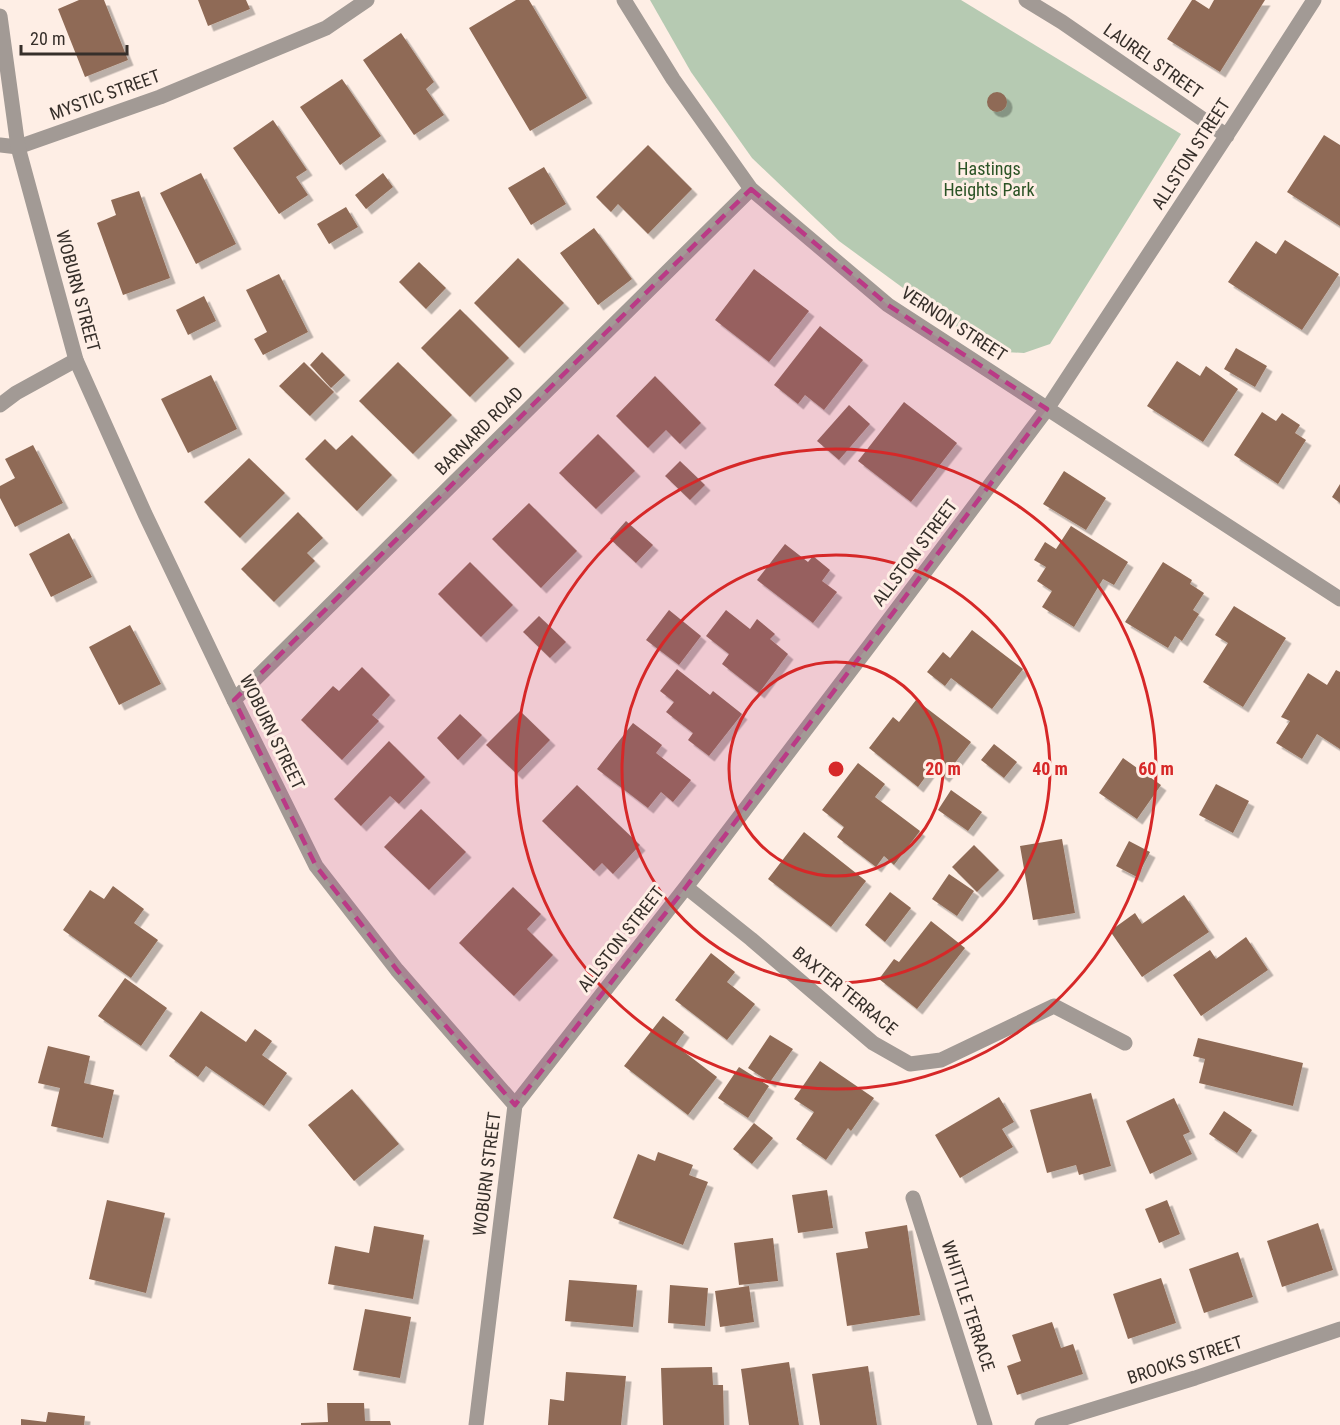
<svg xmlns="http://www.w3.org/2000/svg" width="1340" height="1425" viewBox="0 0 1340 1425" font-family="'Roboto Condensed',sans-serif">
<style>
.green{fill:#b6cab2}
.building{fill:#8f6b56;filter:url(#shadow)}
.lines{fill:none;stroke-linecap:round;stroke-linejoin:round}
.minor{stroke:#a29a95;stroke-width:15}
.tertiary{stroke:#a29a95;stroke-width:15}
.marked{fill:#ba3a86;fill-opacity:0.2;stroke:#ba3a86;stroke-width:4.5;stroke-dasharray:12 8;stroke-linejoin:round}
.ring{fill:none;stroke:#d62828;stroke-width:3}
.labels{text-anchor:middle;stroke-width:6;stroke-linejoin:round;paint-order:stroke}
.street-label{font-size:18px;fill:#362f2a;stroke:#feeee5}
.park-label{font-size:18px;fill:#2b5325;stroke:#feeee5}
.centre{fill:#d62828;stroke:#feeee5;stroke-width:3}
.ring-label{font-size:18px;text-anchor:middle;font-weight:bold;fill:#d62828;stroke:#feeee5;stroke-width:6;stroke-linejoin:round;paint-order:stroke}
</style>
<defs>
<filter id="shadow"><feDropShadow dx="5.5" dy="5.5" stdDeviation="0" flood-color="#0004"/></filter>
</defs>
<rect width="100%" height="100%" fill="#feeee5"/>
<!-- green -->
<path class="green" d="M650 0H961L1181 134 1050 344 1024 353 989 351 839 241 752 158 691 72Z"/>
<!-- building -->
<path class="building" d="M79 0H104L128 60 85 77 58 9Z
M198 0H246L250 9 208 26Z
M516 0H529L587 98 530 131 469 28Z
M1192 0H1195L1209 9 1214 0H1265L1220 72 1167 39Z
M401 33 434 82 426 89 444 115 414 135 363 60Z
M342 79 381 136 340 165 300 107Z
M987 102a10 10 0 1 1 20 0a10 10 0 1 1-20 0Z
M273 120 307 170 296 177 308 195 279 214 233 148Z
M1324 135 1340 145V226L1287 192Z
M648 145 692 189 648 234 618 204 611 212 596 197Z
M544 167 566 204 531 225 508 188Z
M201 173 236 244 196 264 160 193Z
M383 173 393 187 366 209 355 195Z
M139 191 170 278 123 295 97 223 116 215 111 200Z
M346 207 358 227 329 244 317 224Z
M594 228 632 279 598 305 560 253Z
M1285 240 1339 274 1302 330 1228 282 1256 241 1276 254Z
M518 258 564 303 519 348 474 303Z
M419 262 446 288 426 309 399 282Z
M754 269 809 311 769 362 715 320Z
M279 274 308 332 263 355 254 339 267 332 246 290Z
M204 296 216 321 188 335 176 310Z
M460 309 509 358 470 397 421 348Z
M820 326 863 360 824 410 805 395 798 404 774 385Z
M1236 348 1267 366 1255 387 1224 369Z
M322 352 345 375 331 388 310 365Z
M1177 361 1200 376 1206 366 1238 389 1203 442 1147 406Z
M304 362 334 392 310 416 279 386Z
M398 362 452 415 413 454 359 401Z
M211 375 237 429 188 453 161 399Z
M655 376 701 423 680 444 666 430 648 448 616 416Z
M904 402 957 443 911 502 858 461Z
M849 405 870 424 839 460 817 441Z
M1262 412 1276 421 1282 413 1300 425 1295 433 1306 440 1278 484 1234 455Z
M598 434 635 471 596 509 559 473Z
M352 435 392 475 357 511 305 459 325 439 336 450Z
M33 445 63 503 15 527 0 498V486L15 478 5 459Z
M249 458 285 493 240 538 204 502Z
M680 461 705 485 690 500 665 476Z
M1064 471 1106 498 1086 530 1043 504Z
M1340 484V503L1332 497Z
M529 503 577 551 541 588 492 539Z
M298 512 323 538 307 553 315 561 274 602 241 569Z
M626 521 653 545 636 563 610 539Z
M1071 526 1128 562 1114 585 1103 579 1074 627 1042 607 1052 591 1037 581 1046 567 1034 560 1045 542 1056 549Z
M69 533 92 577 51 597 29 554Z
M785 544 808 562 813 556 830 570 822 581 837 592 813 623 757 580Z
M470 562 513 605 481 637 438 594Z
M1163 562 1192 580 1190 584 1204 593 1193 610 1199 614 1182 641 1175 636 1168 648 1125 622Z
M1234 606 1286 638 1243 707 1203 682 1228 643 1215 635Z
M669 610 701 636 679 665 646 640Z
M726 610 750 629 757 619 775 634 770 639 788 654 759 693 722 664 729 654 706 636Z
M539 616 566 642 550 658 523 632Z
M130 625 161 684 119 705 89 647Z
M972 630 1023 669 992 709 951 678 945 686 927 672 943 652 950 658Z
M362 667 390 695 372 715 379 721 342 760 301 720 333 686 339 691Z
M677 669 710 695 713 691 742 714 709 756 688 740 693 733 666 712 674 702 660 691Z
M1336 670 1340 672V749L1317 734 1302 759 1276 743 1290 721 1281 717 1308 673 1327 685Z
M916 700 971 742 944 777 932 768 918 787 869 748 893 717 899 722Z
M520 711 550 740 517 774 486 745Z
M460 714 482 735 458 760 437 738Z
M633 723 662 745 656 753 691 780 673 802 661 792 648 808 597 769Z
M389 741 425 777 399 804 390 796 361 826 334 799Z
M994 744 1017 762 1004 778 981 760Z
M1123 758 1161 785 1137 819 1099 793Z
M858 763 885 784 875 797 920 831 894 865 884 856 876 867 837 837 844 827 822 810Z
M1216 784 1249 801 1233 833 1199 815Z
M577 785 640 845 613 874 602 863 594 871 542 821Z
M951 790 982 812 968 831 938 810Z
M421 809 466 852 429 890 384 847Z
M804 832 866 881 831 927 768 879Z
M1062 839 1075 913 1033 920 1020 846Z
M1129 841 1150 852 1137 877 1116 866Z
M974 845 999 870 977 892 952 867Z
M949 874 974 891 957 916 932 899Z
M113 886 144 909 134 923 158 940 131 978 63 930 90 890 104 899Z
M513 887 541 914 527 929 553 955 514 996 459 943Z
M890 892 911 908 885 942 865 925Z
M1184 895 1209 932 1142 977 1110 931 1135 913 1142 924Z
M931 921 965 948 917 1009 879 979 894 959 899 962Z
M1246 937 1268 970 1201 1016 1173 975 1210 950 1216 959Z
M711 953 735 972 727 982 755 1004 727 1040 675 1000Z
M125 978 167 1008 141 1046 98 1016Z
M201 1011 246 1042 255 1029 272 1041 262 1055 287 1073 264 1106 206 1066 198 1077 169 1056Z
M663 1016 684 1032 675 1045 717 1077 688 1115 624 1066Z
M770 1035 793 1049 770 1082 748 1068Z
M1198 1038 1303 1063 1293 1106 1199 1083 1205 1059 1193 1056Z
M48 1046 90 1056 84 1083 114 1090 103 1138 51 1126 60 1088 38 1083Z
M820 1061 874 1098 851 1131 848 1128 826 1160 796 1139 814 1112 794 1099Z
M739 1067 769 1086 748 1118 718 1098Z
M352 1089 399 1144 354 1181 308 1125Z
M1091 1093 1111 1166 1079 1175 1076 1165 1047 1173 1030 1110Z
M999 1097 1014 1122 1002 1129 1013 1147 960 1178 935 1135Z
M1174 1098 1190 1132 1183 1135 1192 1154 1150 1174 1126 1121Z
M1224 1111 1252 1130 1237 1153 1209 1134Z
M754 1123 773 1138 752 1164 733 1149Z
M658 1152 693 1165 689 1175 708 1182 683 1245 613 1218 638 1154 655 1161Z
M827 1190 833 1228 798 1233 792 1195Z
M107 1200 165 1213 146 1293 89 1279Z
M1167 1200 1180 1234 1159 1243 1145 1209Z
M1318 1223 1333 1270 1282 1287 1267 1241Z
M907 1225 920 1315 847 1326 836 1253 868 1248 865 1232Z
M374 1226 424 1235 413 1299 328 1284 335 1246 369 1253Z
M773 1238 778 1281 739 1285 734 1243Z
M1238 1252 1253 1297 1204 1313 1189 1269Z
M1161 1278 1176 1323 1128 1339 1113 1294Z
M569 1280 637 1285 633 1327 565 1321Z
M670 1285 708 1288 705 1326 668 1323Z
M749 1286 754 1322 720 1327 715 1291Z
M365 1309 411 1317 400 1378 353 1370Z
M1052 1322 1061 1348 1073 1344 1083 1374 1017 1395 1007 1366 1021 1361 1012 1335Z
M789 1362 799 1425H749L741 1369Z
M868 1366 877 1425H820L812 1374Z
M712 1367 713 1385H723L724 1425H663L661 1368Z
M566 1372 626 1376 621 1425H548L550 1399 564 1401Z
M327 1403H364L365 1421H390L391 1425H301V1423L328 1422Z
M48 1412 85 1416 84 1425H21V1419L46 1422Z"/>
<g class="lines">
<!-- minor -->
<path class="minor" d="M624 0 673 79 751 189 888 305 1340 599
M1026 0 1062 22 1227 136
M0 145 18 147 160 97 326 28 367 0
M0 405 16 393 76 360
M234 700 751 189
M686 887 751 939 873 1043 910 1064 941 1060 1054 1006 1125 1043
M515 1105 686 887 870 645 1047 409 1233 126 1314 0
M913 1198 985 1425
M1042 1425 1195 1378 1340 1329"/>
<!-- tertiary -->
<path class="tertiary" d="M0 16 18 147 76 360 145 514 234 700 316 866 397 970 515 1105 476 1425"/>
</g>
<!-- marked area -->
<path class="marked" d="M751 189 888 305 1047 409 686 887 515 1105 397 970 316 866 234 700Z"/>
<!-- distance rings -->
<g class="ring">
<circle cx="836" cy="769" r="107"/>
<circle cx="836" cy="769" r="214"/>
<circle cx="836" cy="769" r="320"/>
</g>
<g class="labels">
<!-- street labels -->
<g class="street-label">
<text transform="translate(1153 61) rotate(35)" y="6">LAUREL STREET</text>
<text transform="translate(105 95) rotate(-20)" y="6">MYSTIC STREET</text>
<text transform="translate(1191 154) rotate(-57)" y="6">ALLSTON STREET</text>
<text transform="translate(78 291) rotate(75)" y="6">WOBURN STREET</text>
<text transform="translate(954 324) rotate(33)" y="6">VERNON STREET</text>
<text transform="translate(479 431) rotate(-45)" y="6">BARNARD ROAD</text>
<text transform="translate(915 553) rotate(-53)" y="6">ALLSTON STREET</text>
<text transform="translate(272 732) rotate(64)" y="6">WOBURN STREET</text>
<text transform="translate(621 939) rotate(-52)" y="6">ALLSTON STREET</text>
<text transform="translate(845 991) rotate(39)" y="6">BAXTER TERRACE</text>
<text transform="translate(487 1174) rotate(-83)" y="6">WOBURN STREET</text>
<text transform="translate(968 1306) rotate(72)" y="6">WHITTLE TERRACE</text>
<text transform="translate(1185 1360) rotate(-18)" y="6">BROOKS STREET</text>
</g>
<!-- park labels -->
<g class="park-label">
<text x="989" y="175">Hastings<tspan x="989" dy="21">Heights Park</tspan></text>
</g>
</g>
<circle cx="836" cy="769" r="9" class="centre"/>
<g class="ring-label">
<text x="943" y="775">20 m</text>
<text x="1050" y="775">40 m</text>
<text x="1156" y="775">60 m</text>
</g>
<!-- scale -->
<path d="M21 45v9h106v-9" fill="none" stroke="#362f2a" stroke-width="3"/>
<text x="30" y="45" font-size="18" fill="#362f2a" stroke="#feeee5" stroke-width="4.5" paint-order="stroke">20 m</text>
</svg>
